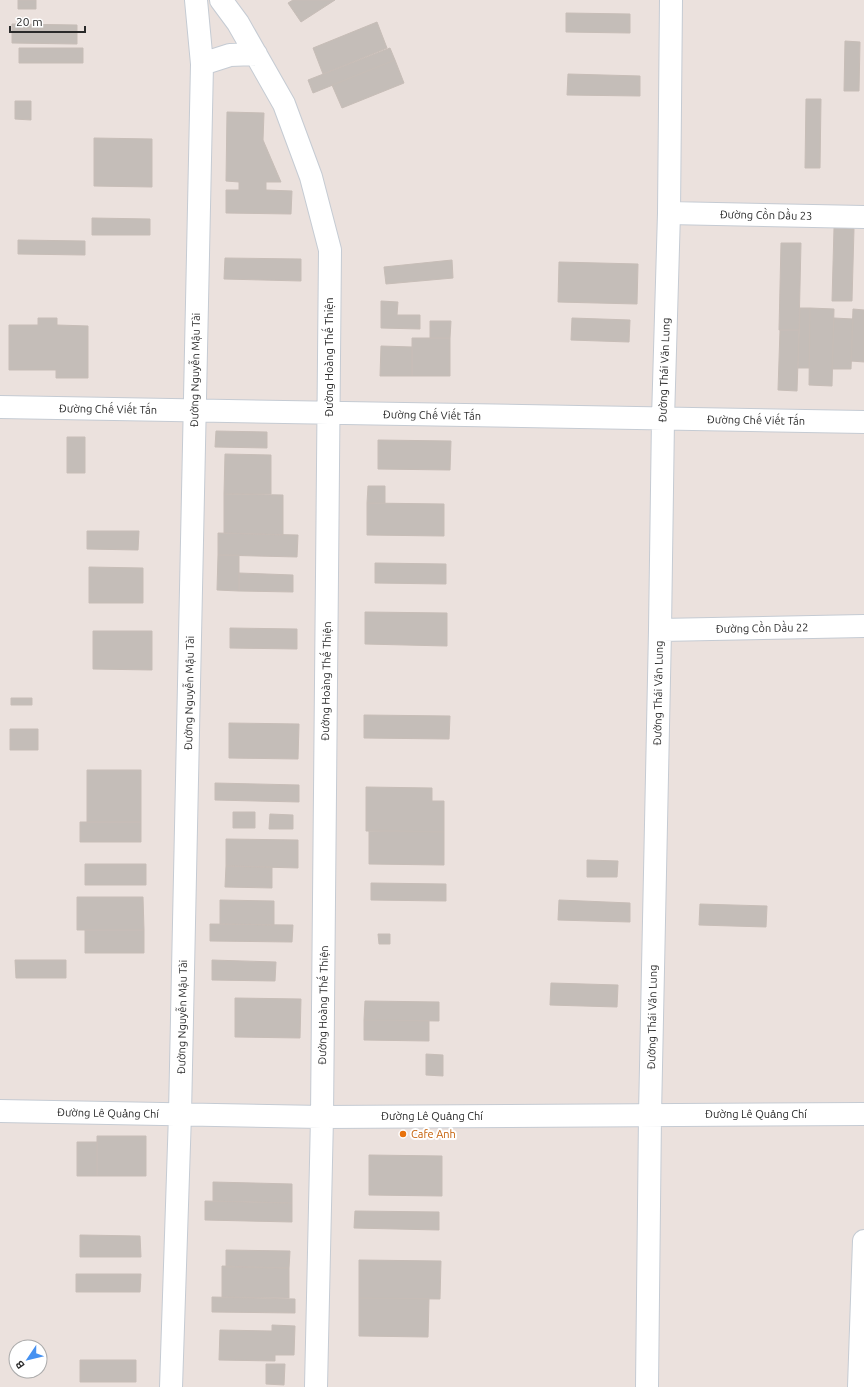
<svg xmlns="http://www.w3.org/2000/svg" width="864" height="1387" viewBox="0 0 864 1387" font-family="Ubuntu,sans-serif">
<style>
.building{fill:#c4bdb8;stroke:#c7bdb7}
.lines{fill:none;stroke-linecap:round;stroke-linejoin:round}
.minor-casing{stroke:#c5cbd3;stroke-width:24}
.minor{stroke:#fff;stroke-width:22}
.food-dot{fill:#e8710a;stroke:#fff;stroke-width:1.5}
.labels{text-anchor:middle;stroke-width:4;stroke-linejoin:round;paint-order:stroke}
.street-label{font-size:11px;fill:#2a2a2a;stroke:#fff}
.food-label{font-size:11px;fill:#c56008;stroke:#fff;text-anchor:start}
</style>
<rect width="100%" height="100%" fill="#ebe1dd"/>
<!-- building -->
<path class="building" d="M18 0H36V9H18Z
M293 0H335L301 22 288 3Z
M566 13 630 14V33L566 32Z
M377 22 387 48 323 74 313 48Z
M12 24 77 25V44L12 43Z
M845 41 860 42 859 91H844Z
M19 48H83V63H19Z
M390 48 395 60 313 93 308 80Z
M395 60 404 83 342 108 332 85Z
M568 74 640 76V96L567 95Z
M806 99H821L820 168H805Z
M15 101H31V120L15 119Z
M227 112 264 113 263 140 281 182H266V190L292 191 291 214 226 213V190H239V182L226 181Z
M94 138 152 139V187L94 186Z
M92 218 150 219V235H92Z
M834 228 854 229 852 301H832Z
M18 240 85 241V255L18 254Z
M781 243H801L799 330H779Z
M225 258 301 259V281L224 279Z
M452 260 453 278 386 284 384 267Z
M559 262 638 264 637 304 558 302Z
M381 301 398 302 397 315H420V329L381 328Z
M800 308H810L809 368H798Z
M810 308 834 309 832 386 809 385Z
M853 309 864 310V362L851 361Z
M38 318H57V325L88 326V378H56V370H9V325H38Z
M572 318 630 320 629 342 571 340Z
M834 318 853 319 851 369H832Z
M430 321H451L450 338H430Z
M780 330H799L797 391 778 390Z
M412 338H450V376H412Z
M381 346 412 347V376H380Z
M216 431 267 432V448L215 447Z
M67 437H85V473H67Z
M378 440 451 441 450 470 378 469Z
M225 454 271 455V494H224Z
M368 486H385V503H367Z
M224 494 283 495V535L224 533Z
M367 503 444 504V536L367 535Z
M87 531H139L138 550 87 549Z
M218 533 298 535 297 557 218 555Z
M218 555H239V591L217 590Z
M375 563 446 564V584L375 583Z
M89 567 143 568V603H89Z
M239 573 293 575V592L239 591Z
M365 612 447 613V646L365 644Z
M230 628 297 629V649L230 648Z
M93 631H152V670L93 669Z
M11 698H32V705H11Z
M364 715 450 716 449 739 364 738Z
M229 723 299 724 298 759 229 758Z
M10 729H38V750H10Z
M87 770H141V822H87Z
M215 783 299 785V802L215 800Z
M366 787 432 788V801H444V832L366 831Z
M233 812H255V828H233Z
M270 814 293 815V829H269Z
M80 822H141V842H80Z
M369 830 444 832V865L369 864Z
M226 839 298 840V868L226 866Z
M587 860 618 861 617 877H587Z
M85 864H146V885H85Z
M226 866 272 867V888L225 887Z
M371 883 446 884V901L371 900Z
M77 897H143L144 930H77Z
M220 900 274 901V925L220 924Z
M559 900 630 903V922L558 920Z
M700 904 767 906 766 927 699 925Z
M210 924 293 925 292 942 210 941Z
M85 930H144V953H85Z
M378 934H390V944H379Z
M15 960H66V978H16Z
M212 960 276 962 275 981 212 980Z
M551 983 618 985 617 1007 550 1005Z
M235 998 301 999 300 1038 235 1037Z
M365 1001 439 1002V1021L364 1020Z
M364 1020 429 1021V1041L364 1040Z
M426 1054 443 1055V1076L426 1075Z
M97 1136H146V1176H97Z
M77 1142H97V1176H77Z
M369 1155 442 1156V1196L369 1195Z
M213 1182 292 1184V1203L213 1201Z
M205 1201 292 1203V1222L205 1220Z
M355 1211 439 1212V1230L354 1228Z
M80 1235 140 1236 141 1257H80Z
M226 1250 290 1251 289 1268 226 1267Z
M359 1260 441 1261 440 1299 359 1298Z
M222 1266 289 1268V1298L222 1297Z
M76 1274H141L140 1292H76Z
M212 1297 295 1299V1313L212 1312Z
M359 1298 429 1299 428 1337 359 1336Z
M272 1325 295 1326 294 1355H275V1361L219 1360 220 1330 272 1331Z
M80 1360H136V1382H80Z
M266 1364H285L284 1385 266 1384Z"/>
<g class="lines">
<defs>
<path id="minor" d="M221 0 238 23 284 104 311 177 330 250 322 1117 316 1387
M202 64 230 55 256 54
M669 213 864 217
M0 407 864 422
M660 630 864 626
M0 1111 322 1117 864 1114
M171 1387 180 1114 202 64 196 0
M647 1387 650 1115 660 630 663 419 669 213 671 0
M859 1387 864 1241"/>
</defs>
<!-- minor casing -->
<use href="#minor" class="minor-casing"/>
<!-- minor -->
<use href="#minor" class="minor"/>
</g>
<!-- markers -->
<circle class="food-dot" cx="403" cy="1134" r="4"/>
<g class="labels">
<!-- street labels -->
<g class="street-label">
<text transform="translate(766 215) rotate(1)" y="4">Đường Cồn Dầu 23</text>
<text transform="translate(329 357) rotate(-90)" y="4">Đường Hoàng Thế Thiện</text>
<text transform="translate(195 370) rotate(-89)" y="4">Đường Nguyễn Mậu Tài</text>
<text transform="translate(664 370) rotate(-88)" y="4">Đường Thái Văn Lung</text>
<text transform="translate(108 409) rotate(1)" y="4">Đường Chế Viết Tấn</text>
<text transform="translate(432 415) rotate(1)" y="4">Đường Chế Viết Tấn</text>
<text transform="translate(756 420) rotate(1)" y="4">Đường Chế Viết Tấn</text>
<text transform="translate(762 628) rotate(-1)" y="4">Đường Cồn Dầu 22</text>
<text transform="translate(326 681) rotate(-89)" y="4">Đường Hoàng Thế Thiện</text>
<text transform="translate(189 693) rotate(-89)" y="4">Đường Nguyễn Mậu Tài</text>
<text transform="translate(658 693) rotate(-89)" y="4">Đường Thái Văn Lung</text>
<text transform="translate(323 1005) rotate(-89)" y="4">Đường Hoàng Thế Thiện</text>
<text transform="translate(182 1017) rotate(-89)" y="4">Đường Nguyễn Mậu Tài</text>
<text transform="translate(652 1017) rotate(-89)" y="4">Đường Thái Văn Lung</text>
<text transform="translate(108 1113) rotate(1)" y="4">Đường Lê Quảng Chí</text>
<text x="756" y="1118">Đường Lê Quảng Chí</text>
<text x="432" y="1120">Đường Lê Quảng Chí</text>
</g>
<!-- food labels -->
<g class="food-label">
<text x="411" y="1138">Cafe Anh</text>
</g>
</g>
<!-- north arrow -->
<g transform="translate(28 1359) rotate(235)"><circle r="19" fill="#ffffff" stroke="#aaaaaa"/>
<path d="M0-3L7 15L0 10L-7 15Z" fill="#4591f1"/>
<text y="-6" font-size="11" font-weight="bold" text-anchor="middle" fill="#2a2a2a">B</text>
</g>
<!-- scale -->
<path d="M10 26v6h75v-6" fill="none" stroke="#2a2a2a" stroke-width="2"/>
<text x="16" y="26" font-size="12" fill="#2a2a2a" stroke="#ffffff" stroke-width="3" paint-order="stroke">20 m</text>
</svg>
